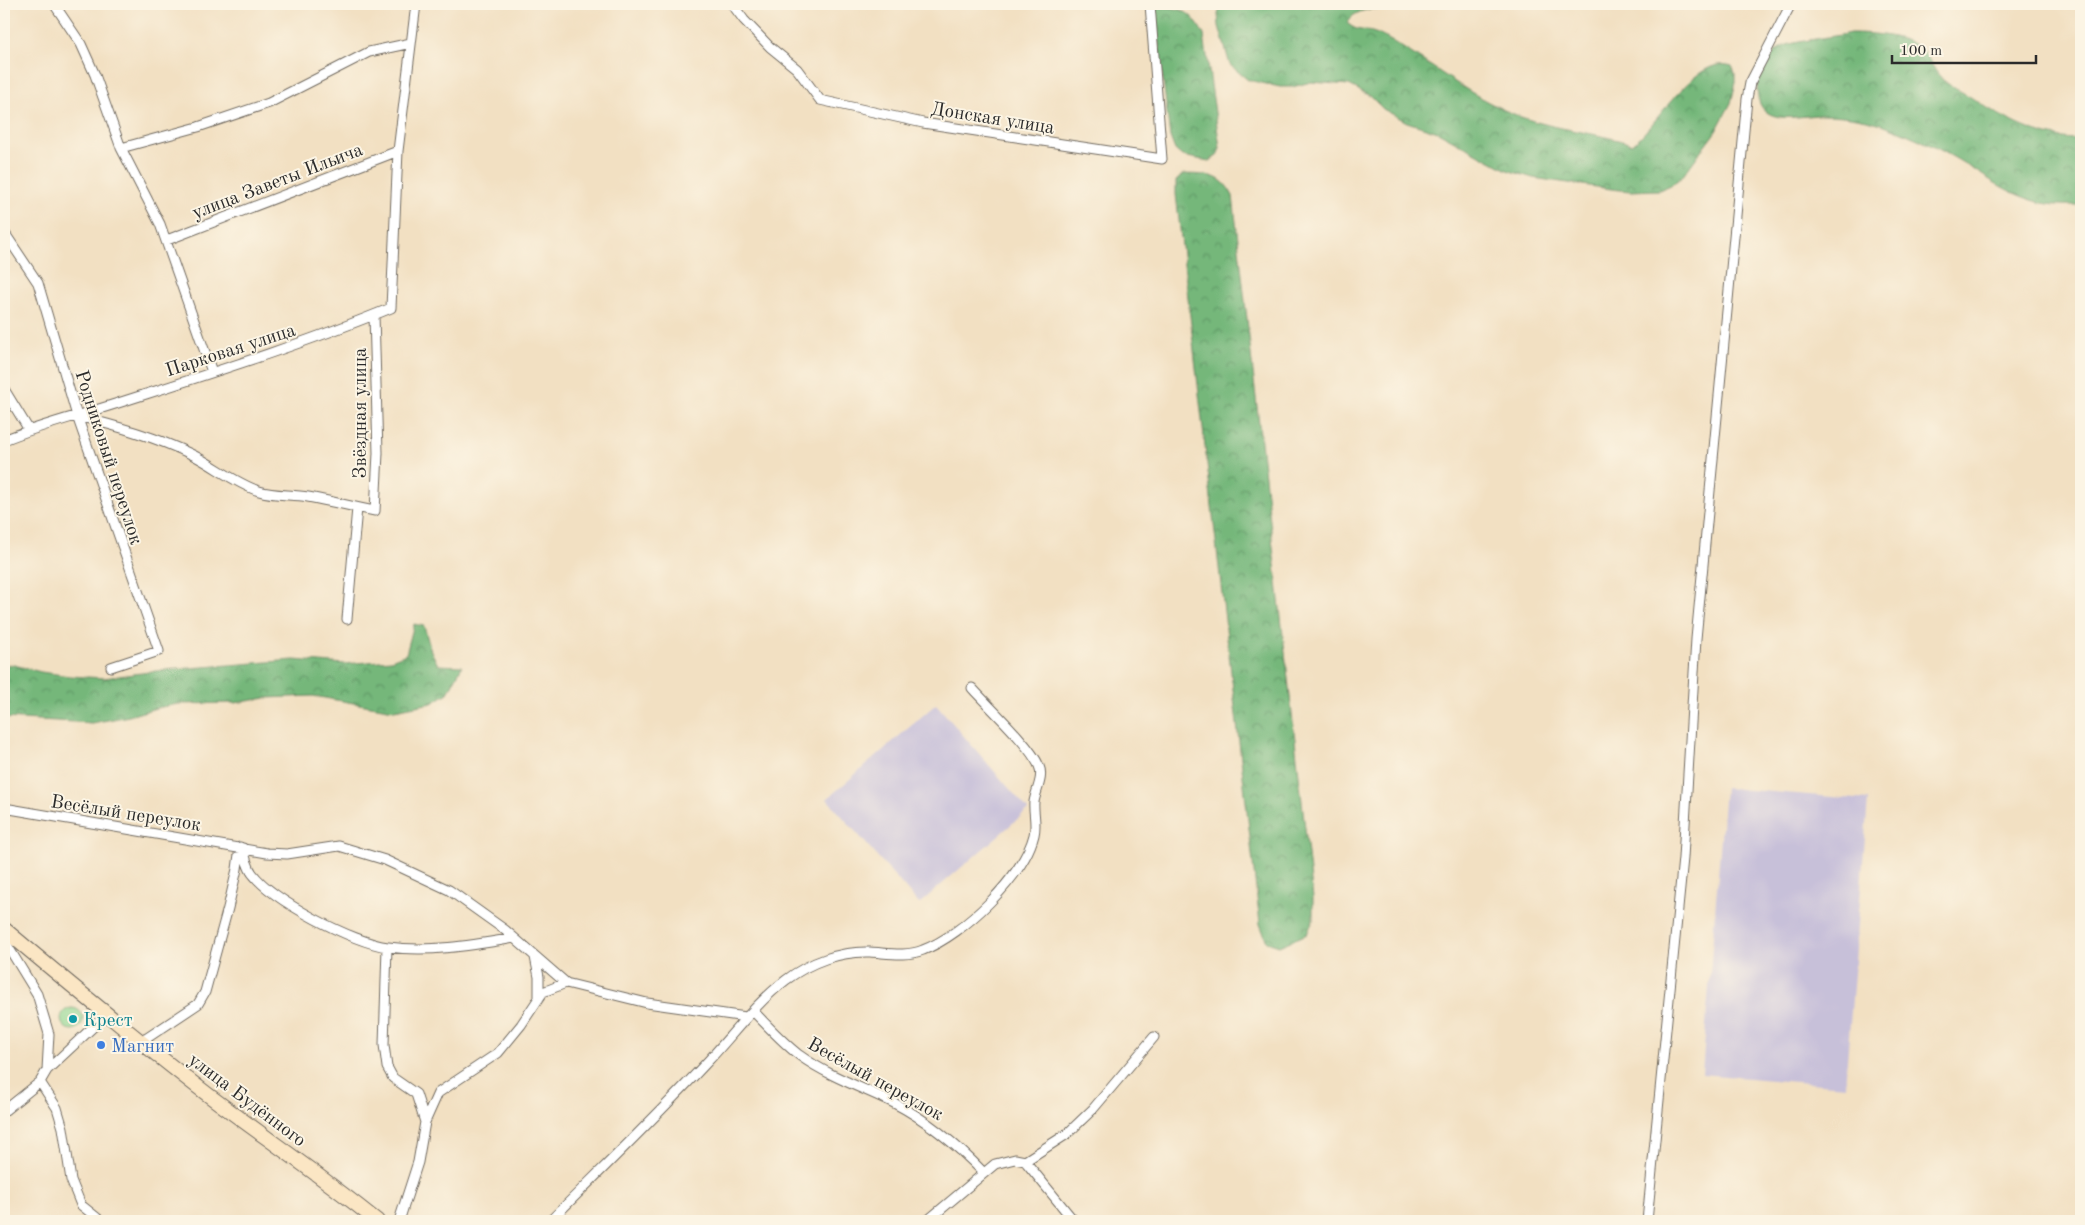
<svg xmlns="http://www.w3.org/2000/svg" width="2085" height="1225" viewBox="0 0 2085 1225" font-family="'Old Standard TT',serif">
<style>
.industrial{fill:#c7c0d9}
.grass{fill:#90d690;stroke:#5e805e}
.forest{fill:url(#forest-crowns);stroke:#507152}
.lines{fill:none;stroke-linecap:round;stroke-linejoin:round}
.minor-casing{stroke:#716a60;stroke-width:11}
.secondary-casing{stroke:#716a60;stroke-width:16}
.minor{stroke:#fff;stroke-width:9}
.secondary{stroke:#fbe6c4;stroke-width:14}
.culture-dot{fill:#0f9aa8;stroke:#fcf5e5;stroke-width:2}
.shop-dot{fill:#3f7fe0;stroke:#fcf5e5;stroke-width:2}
.labels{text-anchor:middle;stroke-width:4;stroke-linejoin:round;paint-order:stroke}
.street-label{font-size:19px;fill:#2b2b2b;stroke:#fcf5e5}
.culture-label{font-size:19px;fill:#0d838f;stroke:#fcf5e5;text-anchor:start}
.shop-label{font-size:19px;fill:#366cbe;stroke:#fcf5e5;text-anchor:start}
</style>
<defs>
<pattern id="forest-crowns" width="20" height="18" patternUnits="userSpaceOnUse" patternTransform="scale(1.25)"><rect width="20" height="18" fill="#74b77a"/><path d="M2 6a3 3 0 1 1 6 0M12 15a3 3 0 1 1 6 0" fill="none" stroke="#5f9564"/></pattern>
</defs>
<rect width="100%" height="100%" fill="#fcf5e5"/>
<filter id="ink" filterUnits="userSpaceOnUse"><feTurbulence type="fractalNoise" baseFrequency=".02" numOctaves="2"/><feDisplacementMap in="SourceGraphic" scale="10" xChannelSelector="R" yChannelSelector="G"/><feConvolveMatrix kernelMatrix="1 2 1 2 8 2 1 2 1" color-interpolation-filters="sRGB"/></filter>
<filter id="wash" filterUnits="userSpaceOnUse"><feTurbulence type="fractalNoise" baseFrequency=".0096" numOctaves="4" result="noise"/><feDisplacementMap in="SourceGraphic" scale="20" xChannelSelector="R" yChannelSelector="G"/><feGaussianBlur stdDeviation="1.12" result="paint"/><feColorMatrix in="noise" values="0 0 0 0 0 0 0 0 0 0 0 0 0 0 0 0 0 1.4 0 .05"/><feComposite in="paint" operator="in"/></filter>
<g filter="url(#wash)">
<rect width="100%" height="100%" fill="#f2e0c2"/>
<!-- industrial -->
<path class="industrial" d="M936 704 1028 810 919 904 827 799Z
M1725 788 1868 800 1845 1086 1702 1074Z"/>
<!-- grass -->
<path class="grass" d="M61 1019a11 11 0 1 1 22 0a11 11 0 1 1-22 0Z"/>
<!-- forest -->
<path class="forest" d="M1222 4H1437C1425 6 1413 8 1401 9 1383 9 1357 5 1347 23 1359 33 1362 28 1375 33 1382 35 1389 40 1395 43 1437 68 1475 100 1521 117 1557 130 1595 132 1632 144 1658 126 1694 54 1732 66L1735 73V86L1731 103 1716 131 1682 177 1671 185 1659 190 1630 191 1611 189 1533 178 1507 170 1438 132 1407 122 1383 109 1370 96 1349 85 1311 82 1292 87H1280L1248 80 1230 65 1219 26 1218 14Z
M1157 7C1183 7 1192 12 1204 35L1220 148 1217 156 1209 161 1182 156 1175 150 1170 137 1155 14Z
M1850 33C1871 33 1908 35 1923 51 1930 60 1935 72 1943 80 1950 86 1960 91 1969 96 2002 118 2040 140 2081 139V205C2069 205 2055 206 2043 203 2005 194 1985 175 1953 157 1932 145 1910 135 1887 126 1869 119 1844 115 1824 115 1803 114 1765 128 1758 98 1756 88 1758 81 1762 73 1766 64 1772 53 1780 48 1791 41 1834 37 1850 33Z
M1184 174C1208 175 1221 173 1233 196L1313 898V920L1307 934 1279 946 1267 942 1260 924 1176 194V181Z
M414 624 424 626 431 651 438 665 462 666 448 693 432 703 394 710 313 696 266 698 235 703 178 704 156 708 129 716 92 723 4 718V665H14L41 672 70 676 104 678 164 670 294 660 345 664 391 660 406 654Z"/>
</g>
<g filter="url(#ink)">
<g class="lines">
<defs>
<path id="minor" d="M54 4 81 44 95 75 121 148 160 224 212 372
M732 4 744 20 770 47 797 69 820 100 923 123 1162 159 1150 4
M121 148 198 127 269 103 369 52 411 43
M4 232 38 283 77 416 159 651 111 667
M167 240 398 151
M4 389 29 430
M77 416C117 426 156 437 193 455 215 466 235 483 259 491 275 496 292 494 308 497 331 501 353 507 375 511L378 453 374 315
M4 440C40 425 78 416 115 404 208 374 301 345 391 308L398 151 416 4
M347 619 357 508
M4 808 267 853 287 854 339 846 385 860 449 890 505 930 566 983 647 1003 746 1017
M243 848C245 857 247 866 252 873 273 901 354 943 388 947 429 953 473 945 514 938
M4 940 37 994 49 1034 47 1070
M387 947 384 1045 387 1067 393 1078 416 1094 425 1122
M535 957 539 977V997
M753 1011C768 1026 782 1042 799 1055 828 1076 863 1088 894 1103 929 1121 957 1145 984 1173
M141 1042 198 1004 205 992 228 908 237 869 240 847
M40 1082 57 1108 63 1128 71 1180 81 1205 101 1221
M4 1111 40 1082 47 1070 106 1015
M1025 1161 1074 1221
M399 1221 418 1162 425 1122 438 1093 498 1053 521 1025 543 992 566 983
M550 1221C603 1168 658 1115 709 1060 734 1033 756 1003 786 980 810 962 840 951 870 952 888 953 906 957 923 950 963 935 1024 876 1034 835 1037 824 1033 813 1034 802 1036 790 1044 777 1039 766 1030 745 989 707 972 688
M927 1221 995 1164 1015 1159 1025 1161 1067 1134 1093 1109 1154 1037
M1647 1221 1683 858 1696 639 1747 99 1750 83 1791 4"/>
<path id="secondary" d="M4 929C71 985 138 1041 207 1094 264 1137 322 1176 377 1221"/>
</defs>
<!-- minor casing -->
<use href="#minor" class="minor-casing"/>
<!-- secondary casing -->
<use href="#secondary" class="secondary-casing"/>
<!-- minor -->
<use href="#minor" class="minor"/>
<!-- secondary -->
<use href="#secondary" class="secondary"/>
</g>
</g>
<!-- markers -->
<circle class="culture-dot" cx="73" cy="1019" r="5"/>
<circle class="shop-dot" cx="101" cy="1045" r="5"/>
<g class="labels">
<!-- street labels -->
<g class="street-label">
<text transform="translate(993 117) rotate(9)" y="7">Донская улица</text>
<text transform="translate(277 180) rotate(-21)" y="7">улица Заветы Ильича</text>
<text transform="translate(230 349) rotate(-18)" y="7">Парковая улица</text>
<text transform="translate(359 413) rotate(-90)" y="7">Звёздная улица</text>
<text transform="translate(110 457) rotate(72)" y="7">Родниковый переулок</text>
<text transform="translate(126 812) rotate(9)" y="7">Весёлый переулок</text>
<text transform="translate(876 1078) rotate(29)" y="7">Весёлый переулок</text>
<text transform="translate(248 1099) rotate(37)" y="7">улица Будённого</text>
</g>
<!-- culture labels -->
<g class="culture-label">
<text x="83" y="1026">Крест</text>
</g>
<!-- shop labels -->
<g class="shop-label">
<text x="111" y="1052">Магнит</text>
</g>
</g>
<!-- margin -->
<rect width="2085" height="1225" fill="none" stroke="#fcf5e5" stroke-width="20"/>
<!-- scale -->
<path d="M1892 55v8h144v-8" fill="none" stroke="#2b2b2b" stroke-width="2.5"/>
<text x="1900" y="55" font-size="15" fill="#2b2b2b" stroke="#fcf5e5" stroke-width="4" paint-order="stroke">100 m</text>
</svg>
